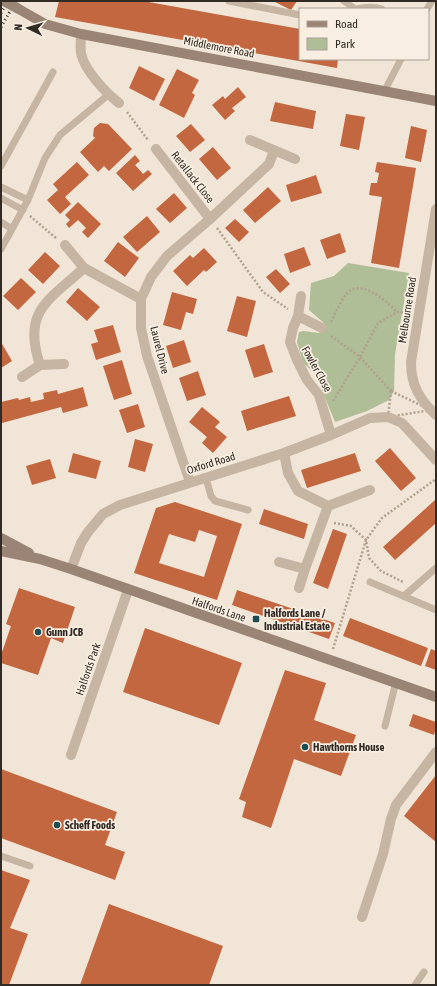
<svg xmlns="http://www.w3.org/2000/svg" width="437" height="986" viewBox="0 0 437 986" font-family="'Asap Condensed',sans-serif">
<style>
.green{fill:#afbe97}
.building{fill:#c36741;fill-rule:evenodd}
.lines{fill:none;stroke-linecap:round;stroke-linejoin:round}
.path{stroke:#b39f8e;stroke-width:2.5;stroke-dasharray:2 2;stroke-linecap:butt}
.lane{stroke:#c7b5a3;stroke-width:7}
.street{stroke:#c7b5a3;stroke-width:10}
.secondary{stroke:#9a8475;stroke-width:10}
.rail{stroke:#322a25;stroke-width:3;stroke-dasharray:1 3;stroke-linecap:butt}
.secondary-bridge{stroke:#9a8475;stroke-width:10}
.poi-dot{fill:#1c4c52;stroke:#f8efe2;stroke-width:1.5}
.labels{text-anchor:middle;stroke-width:3.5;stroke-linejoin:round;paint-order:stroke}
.street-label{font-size:11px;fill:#322a25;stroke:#f8efe2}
.poi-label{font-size:11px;font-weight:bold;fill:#322a25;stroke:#f8efe2;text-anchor:start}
</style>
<rect width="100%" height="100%" fill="#f0e5d6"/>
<!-- green -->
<path class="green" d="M348 263 409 273 395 354 394 391 389 400 367 411 335 422 315 373 303 363 297 342 299 332 303 331 319 333 324 323 309 310 311 283 334 276Z"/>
<!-- building -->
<path class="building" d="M59 1H143L300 29V59H338L337 68 55 17Z
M273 1H297L291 10Z
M139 66 165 79 154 101 129 88Z
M177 69 199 80 192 93 195 95 184 118 159 105Z
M238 87 246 97 232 108 235 111 225 120 212 105 223 96 225 99Z
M275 102 316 111 313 129 270 121Z
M346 114 365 117 359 150 340 146Z
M100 123 108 124 132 149 109 171 104 166 98 172 80 152 95 138 93 136 94 128Z
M191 124 205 140 190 152 176 136Z
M411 126 427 130 421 162 405 158Z
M213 147 231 168 217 180 199 159Z
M135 155 140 161 135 165 138 168 143 174 148 170 152 174 133 191 116 173Z
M77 162 89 175 65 197 71 204 60 214 47 200 58 190 53 184Z
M377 162 416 168 399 268 371 263 382 197 369 195 371 183H377L379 173 375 172Z
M316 175 322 193 291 202 286 185Z
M268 187 281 201 255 223 243 210Z
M174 193 187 208 170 223 156 209Z
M78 202 101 224 88 238 82 232 86 228 78 220 69 228 66 224 70 220 65 215Z
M147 216 160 232 137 252 123 237Z
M235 219 249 232 239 242 225 228Z
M340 233 346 252 327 259 320 240Z
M118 242 139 258 125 277 104 261Z
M304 247 311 265 290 273 284 254Z
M204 248 217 262 206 272 204 270 187 286 173 271 190 255 193 258Z
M45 252 60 266 43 284 28 270Z
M276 269 290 284 280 293 266 277Z
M21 278 36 292 18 310 3 296Z
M78 288 100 307 87 321 66 302Z
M172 292 197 299 193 314 186 312 181 330 163 325Z
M237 296 256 301 247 337 227 331Z
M113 325 121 352 96 360 91 344 98 342 94 330Z
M184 340 191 362 173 368 166 346Z
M1 342 12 361 1 368Z
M264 344 273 372 254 378 245 350Z
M122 360 132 394 114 400 103 366Z
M198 371 206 395 187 401 179 378Z
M83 387 88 406 63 413 61 407 2 423 1 402 18 398 19 400 30 397 31 402 44 399 43 393 57 390 58 394Z
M289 396 296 416 247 431 241 411Z
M138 404 145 427 127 433 119 410Z
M202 407 220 422 215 427 227 437 213 453 202 443 207 437 189 422Z
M135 439 153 444 145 472 128 467Z
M390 448 416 478 401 491 375 461Z
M73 453 101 461 96 479 68 472Z
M355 453 361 471 307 488 301 470Z
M50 459 56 478 32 485 26 466Z
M435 500 436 523 395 560 383 547Z
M175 502 242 524 217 600 134 573 156 508ZM199 530 217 536 204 577 159 563 169 534 195 542Z
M264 509 308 524 304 539 259 524Z
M333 529 347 534 328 589 313 583Z
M19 588 75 607 63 643 51 638 38 675 1 663V655L11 626 6 624Z
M237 590 335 623 329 639 232 605Z
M350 618 428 648 421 666 343 636Z
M145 628 242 663 219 725 123 692Z
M431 649 436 651V670L425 666Z
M285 670 326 683 314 720 356 735 341 776 294 759 271 828 242 817 246 802 239 799Z
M413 714 436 722V728L434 735 409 726Z
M1 769 117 812 105 845 125 852 115 880 1 838Z
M436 775V842L404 816Z
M1 870 30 880 10 928 28 934 9 985H1Z
M109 904 223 946 209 985H80Z"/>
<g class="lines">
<!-- path -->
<path class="path" d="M127 112 148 140
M30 216 57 239
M217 228 263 292 288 309
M331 322C335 314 344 293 351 290 366 282 388 303 397 312
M331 336 360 357 391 391
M391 391 431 410 388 417Z
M333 401 360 357 378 323 397 312 408 313
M334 523 351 526 366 540 369 558 381 571 403 582
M333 649 366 540 382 518 436 479"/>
<!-- lane -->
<path class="lane" d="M229 1 300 15
M344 1 355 9
M356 9C365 7 373 6 382 9
M427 9 432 1
M385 90 401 59
M1 166 53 72
M1 187 28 200
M1 198 23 210
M1 222 12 229
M1 249 28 200 45 158 60 135 108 95
M206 478 211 496 215 501 248 510
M370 582 436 610
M404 596 436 568
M385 726 396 682
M1 856 30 866
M415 985 424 972"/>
<!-- street -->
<path class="street" d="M81 34C81 40 80 48 81 53 84 70 106 93 119 103
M250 140 295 159
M156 149 210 219
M436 209 411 362C411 385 419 399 436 415
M65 245 84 268 141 299
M301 296 298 316 293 328 290 342 297 360 307 380 319 395 331 435
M298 316 322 328
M40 365C22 311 48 301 84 268
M22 377 40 365 64 364
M284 453 288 473 298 491 328 506 370 490
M190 482 147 356 141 328V299L151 277 167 256 210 219 269 164 274 151
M279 562 305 569
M71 569 81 543 88 532 103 514 120 505 284 453 331 435 370 418 388 417 402 423 436 460
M299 588 305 569 328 506
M71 755 128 590
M362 917 383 854 391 819 396 805 436 752"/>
<!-- secondary -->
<path class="secondary" d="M17 8 45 24 81 34 436 101
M1 538 29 553
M1 551 40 559 71 569 436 697"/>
<!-- rail -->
<path class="rail" d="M1 13 8 1
M1 27 16 1"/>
<!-- secondary-bridge -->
<path class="secondary-bridge" d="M4 1 17 8"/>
</g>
<!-- markers -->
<g class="poi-dot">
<rect x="252" y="615" width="8" height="8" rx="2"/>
<circle cx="38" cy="632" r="4"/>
<circle cx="305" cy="747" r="4"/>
<circle cx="57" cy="825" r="4"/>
</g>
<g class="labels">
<!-- street labels -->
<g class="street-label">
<text transform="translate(219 47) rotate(11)" y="4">Middlemore Road</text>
<text transform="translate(193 177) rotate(52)" y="4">Retallack Close</text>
<text transform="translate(407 310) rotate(-81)" y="4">Melbourne Road</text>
<text transform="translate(160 350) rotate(76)" y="4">Laurel Drive</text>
<text transform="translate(317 369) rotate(61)" y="4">Fowler Close</text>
<text transform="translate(211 463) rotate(-17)" y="4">Oxford Road</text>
<text transform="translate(219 609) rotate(19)" y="4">Halfords Lane</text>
<text transform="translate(88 669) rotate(-71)" y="4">Halfords Park</text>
</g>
<!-- poi labels -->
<g class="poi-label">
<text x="264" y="617">Halfords Lane /<tspan x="264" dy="13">Industrial Estate</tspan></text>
<text x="46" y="636">Gunn JCB</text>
<text x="313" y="751">Hawthorns House</text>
<text x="65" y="829">Scheff Foods</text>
</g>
</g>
<!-- border -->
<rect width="437" height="986" fill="none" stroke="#322a25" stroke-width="4"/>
<!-- legend -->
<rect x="299" y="8" width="130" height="52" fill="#f8efe2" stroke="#a9a096"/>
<rect x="307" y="21" width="20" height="6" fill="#9a8475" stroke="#a9a096"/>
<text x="335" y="28" font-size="12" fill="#322a25">Road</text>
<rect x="307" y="38" width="20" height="12" fill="#afbe97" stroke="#a9a096"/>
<text x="335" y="48" font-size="12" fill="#322a25">Park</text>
<!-- north arrow -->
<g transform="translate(28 28) rotate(275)" stroke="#f8efe2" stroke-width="3" paint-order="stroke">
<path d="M0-3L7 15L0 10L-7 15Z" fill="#322a25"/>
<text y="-6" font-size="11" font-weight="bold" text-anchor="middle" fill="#322a25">N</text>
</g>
</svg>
